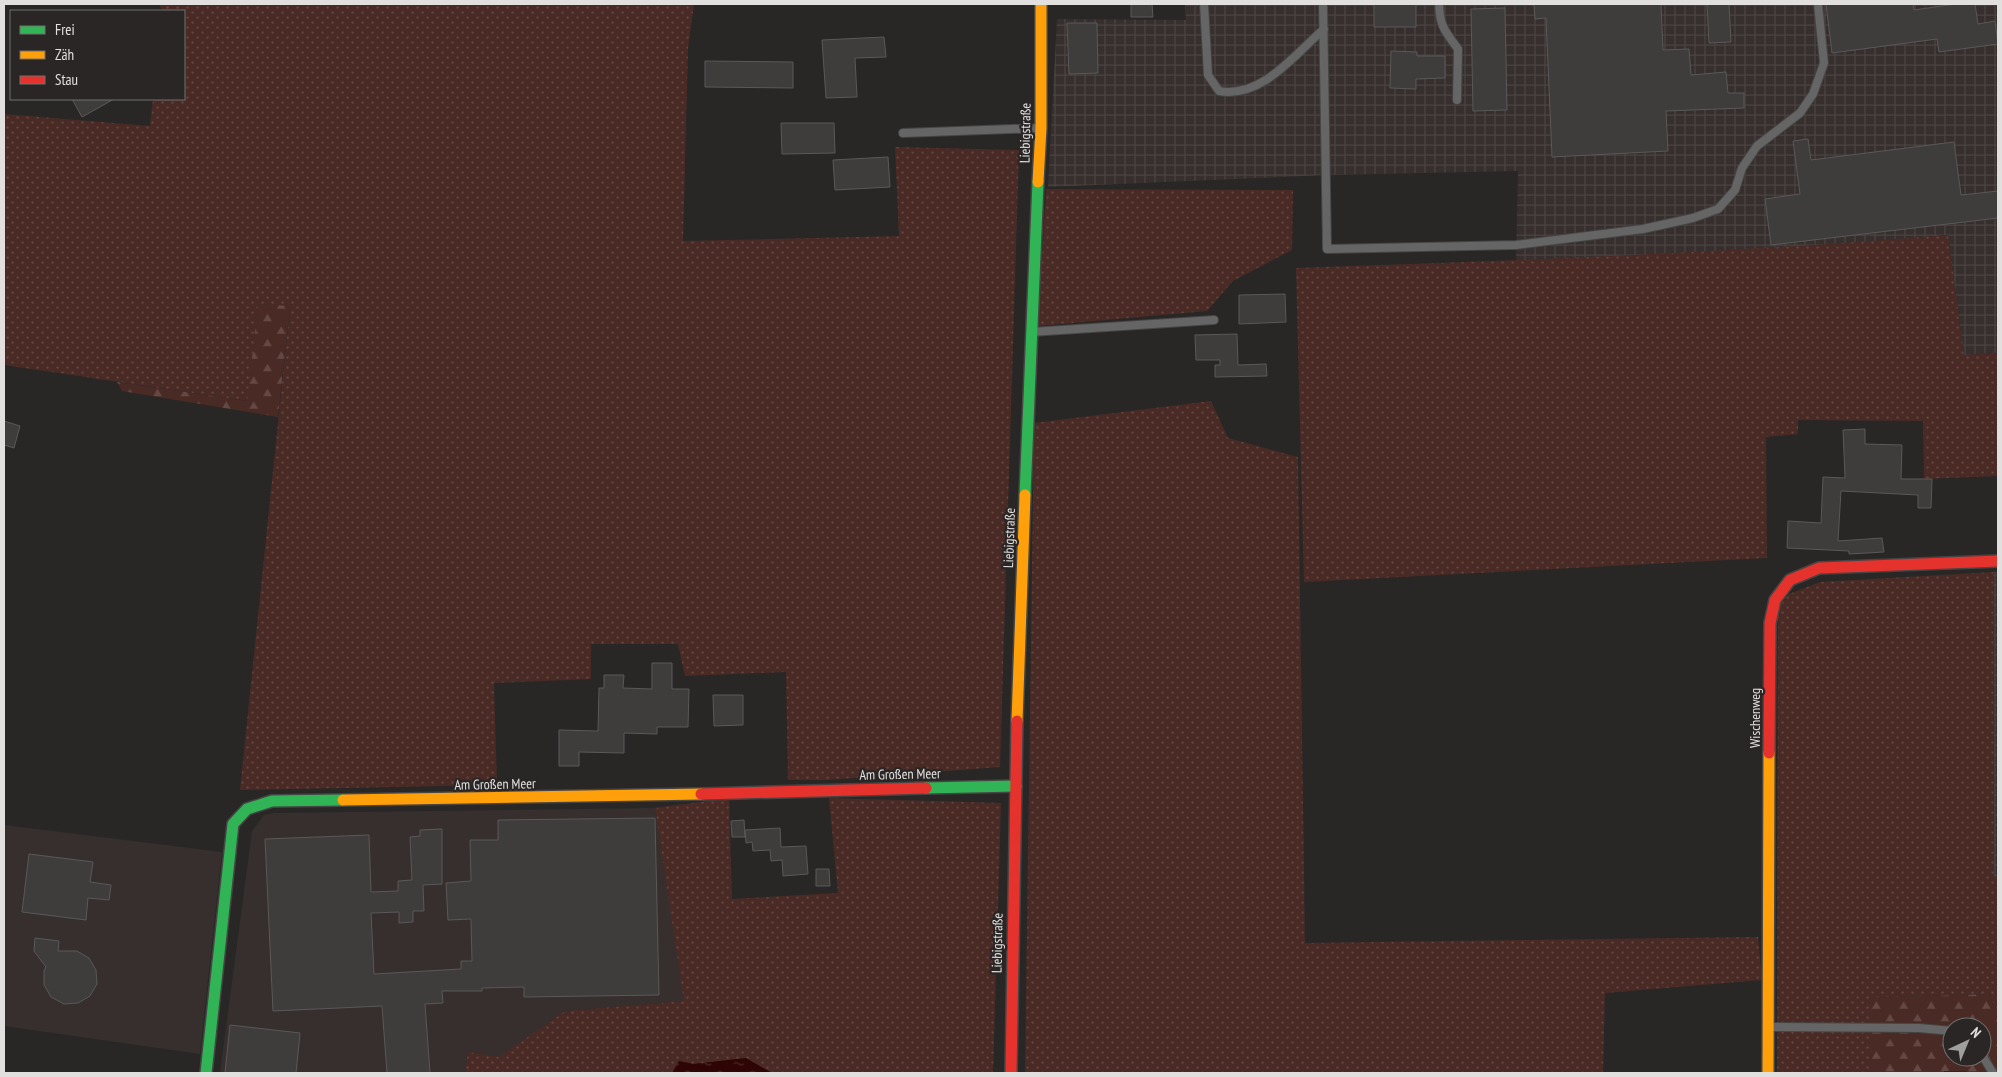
<svg xmlns="http://www.w3.org/2000/svg" width="2002" height="1077" viewBox="0 0 2002 1077" font-family="'PT Sans Narrow',sans-serif">
<style>
.built{fill:#372f2d}
.industrial{fill:url(#industrial-grid)}
.grass{fill:url(#grass-dots)}
.forest{fill:url(#forest-firs);fill-rule:evenodd}
.water{fill:url(#water-ripples)}
.building{fill:#3e3d3c;stroke:#5a5858}
.lines{fill:none;stroke-linecap:round;stroke-linejoin:round}
.lane-casing{stroke:#464444;stroke-width:10}
.fast-casing{stroke:#464444;stroke-width:14}
.slow-casing{stroke:#464444;stroke-width:14}
.jam-casing{stroke:#464444;stroke-width:14}
.lane{stroke:#656565;stroke-width:8}
.fast{stroke:#30b455;stroke-width:11}
.slow{stroke:#ff9f0a;stroke-width:11}
.jam{stroke:#e5322d;stroke-width:11}
.labels{text-anchor:middle;stroke-width:4.5;stroke-linejoin:round;paint-order:stroke}
.street-label{font-size:14px;fill:#e2dfdf;stroke:#292625}
</style>
<defs>
<pattern id="industrial-grid" width="8" height="8" patternUnits="userSpaceOnUse" patternTransform="scale(1.25)"><rect width="8" height="8" fill="#372f2d"/><path d="M0 4h8M4 0v8" fill="none" stroke="#4a4341"/></pattern>
<pattern id="grass-dots" width="8" height="8" patternUnits="userSpaceOnUse" patternTransform="scale(1.25)"><rect width="8" height="8" fill="#4a2a24"/><path d="M2 2h.1M6 6h.1" fill="none" stroke="#644843" stroke-width="1.8" stroke-linecap="round"/></pattern>
<pattern id="forest-firs" width="22" height="20" patternUnits="userSpaceOnUse" patternTransform="scale(1.25)"><rect width="22" height="20" fill="#4a2a24"/><path d="M5 1l3.5 6h-7zM16 11l3.5 6h-7z" fill="#644843"/></pattern>
<pattern id="water-ripples" width="26" height="14" patternUnits="userSpaceOnUse" patternTransform="scale(1.25)"><rect width="26" height="14" fill="#2e0503"/><path d="M2 4q2-2 4 0t4 0M15 11q2-2 4 0t4 0" fill="none" stroke="#4c2927"/></pattern>
</defs>
<rect width="100%" height="100%" fill="#282726"/>
<!-- built -->
<path class="built" d="M655 808 685 1001 565 1011 499 1058 468 1052 465 1073H220L252 831 264 815 274 813Z
M4 825 222 852 200 1054 4 1026Z"/>
<!-- industrial -->
<path class="industrial" d="M1185 4H1998V353L1964 355 1948 235 1793 248 1516 261 1518 171 1328 175 1048 187 1057 19 1186 20Z
M1998 571V877H1994L1993 572Z"/>
<!-- grass -->
<path class="grass" d="M159 4H694L688 48 683 241 899 236 895 147 1019 150 1000 767 827 780H788L786 672 685 676 678 644H591V679L494 683 497 785 240 790 290 307 258 304 248 401 4 365V114L150 126 153 99H184V11H162Z
M1046 189 1293 190 1292 250 1233 281 1207 311 1038 326Z
M1948 235 1964 355 1998 353V476L1924 479 1923 421 1798 420V434L1766 437 1767 558 1304 582 1296 268C1514 261 1731 253 1948 235Z
M1211 401 1228 438 1298 457 1305 943 1758 937 1762 980 1605 993 1603 1073H1025L1034 423Z
M1993 572 1994 877H1998V1013L1989 994 1869 998V1073H1777L1778 608 1789 594 1820 582Z
M729 798 732 899 838 893 829 798 1001 803 993 1073H772L746 1058 693 1064 680 1061 672 1073H465L468 1052 499 1057 565 1011 684 1001 655 808Z"/>
<!-- forest -->
<path class="forest" d="M258 304 290 306 278 417 122 391 117 382 247 401Z
M1989 994 1998 1013V1073H1967L1966 1071H1944V1073H1869V998ZM1952 1027H1982V1057H1952Z"/>
<!-- water -->
<path class="water" d="M746 1058 772 1073H672L679 1061 693 1064Z"/>
<!-- building -->
<path class="building" d="M1131 4H1152L1153 17H1131Z
M1374 4H1416V27H1374Z
M1534 4H1661L1663 50 1689 49 1691 75 1726 72 1728 93H1744V108L1666 111 1668 151 1552 157 1546 18 1535 19Z
M1707 4H1729L1731 42 1709 43Z
M1826 4H1913L1914 10 1956 4H1975L1978 24 1995 21 1998 44 1939 52 1937 39 1832 53Z
M1505 8 1507 110 1473 111 1471 9Z
M1067 23H1097L1098 73 1069 74Z
M884 37 886 57 855 58 857 97 826 98 822 40Z
M1391 51 1417 52V56H1445V78L1416 79V89L1390 88Z
M705 61 793 62V88L705 87Z
M72 99H114L82 117Z
M781 123H834L835 153 782 154Z
M1808 139 1811 160 1954 142 1961 195 1998 191V218L1771 245 1765 199 1800 194 1793 141Z
M888 157 890 187 835 190 833 160Z
M1285 294 1286 322 1239 324V295Z
M1237 334 1238 365 1266 364 1267 376 1215 377V365H1220V360H1196L1195 335Z
M4 421 20 426 14 448 4 445Z
M1865 429V444L1902 445 1901 479H1932L1931 508H1918V495L1841 491 1838 541 1882 538 1884 552 1849 554V551L1787 548 1788 521 1821 523 1823 477 1845 478 1843 430Z
M652 663H672V689H689L688 727H657V734L624 733V753L579 752V766H559V730L598 731 599 688H604V675H624L623 688 652 689Z
M713 695H743V725L714 726Z
M655 818 659 995 524 997V987L482 988V991H442L443 1003 425 1004 430 1073H387L382 1006 273 1011 265 839 369 835 371 892 398 891V881L412 880 410 837 420 836V830L442 829V884L423 885 424 911H413V922L399 923V912L371 913 374 974 461 969V961H472L471 919 448 920 446 883 471 881 470 840H498V820Z
M744 820 745 837H732L731 821Z
M780 828 781 847 806 846 808 874 783 876 782 860 771 861 770 850 753 851 752 842 746 843 745 830Z
M29 854 93 862 90 882 111 885 109 900 88 898 86 920 22 912Z
M816 869H829L830 886H816Z
M35 938 59 941 58 951H77L89 958 96 970 97 984 90 996 78 1003 64 1004 51 997 44 985V971L46 967 34 951Z
M230 1025 300 1033 296 1073H225Z"/>
<g class="lines">
<defs>
<path id="lane" d="M1204 4 1208 75 1219 91C1262 99 1295 54 1324 29
M1323 4 1327 249 1516 245 1643 229 1693 218 1718 209 1735 190 1742 168 1757 146 1800 113 1813 94 1824 63 1818 4
M1439 4C1440 27 1445 31 1458 49L1457 100
M903 133 1041 128
M1031 332 1214 320
M1769 1027 1919 1028 1952 1031
M1982 1055 1993 1073"/>
<path id="fast" d="M1025 495 1038 182
M926 788 1016 786
M206 1073 233 824 247 809 272 801 343 800"/>
<path id="slow" d="M1038 182 1041 128V4
M1017 721 1025 495
M343 800 701 794
M1768 1073 1769 753"/>
<path id="jam" d="M1769 753 1770 623 1775 600 1790 580 1819 568 1998 561
M701 794 926 788
M1011 1073 1017 721"/>
</defs>
<!-- lane casing -->
<use href="#lane" class="lane-casing"/>
<!-- fast casing -->
<use href="#fast" class="fast-casing"/>
<!-- slow casing -->
<use href="#slow" class="slow-casing"/>
<!-- jam casing -->
<use href="#jam" class="jam-casing"/>
<!-- lane -->
<use href="#lane" class="lane"/>
<!-- fast -->
<use href="#fast" class="fast"/>
<!-- slow -->
<use href="#slow" class="slow"/>
<!-- jam -->
<use href="#jam" class="jam"/>
</g>
<g class="labels">
<!-- street labels -->
<g class="street-label">
<text transform="translate(1025 133) rotate(-89)" y="5">Liebigstraße</text>
<text transform="translate(1009 538) rotate(-88)" y="5">Liebigstraße</text>
<text transform="translate(1755 718) rotate(-90)" y="5">Wischenweg</text>
<text transform="translate(900 774) rotate(-1)" y="5">Am Großen Meer</text>
<text transform="translate(495 784) rotate(-1)" y="5">Am Großen Meer</text>
<text transform="translate(997 943) rotate(-89)" y="5">Liebigstraße</text>
</g>
</g>
<!-- border -->
<rect width="2002" height="1077" fill="none" stroke="#e2dfdf" stroke-width="10"/>
<!-- legend -->
<rect x="10" y="10" width="175" height="90" fill="#292625" stroke="#73706f"/>
<rect x="20" y="26" width="25" height="8" fill="#30b455" stroke="#73706f"/>
<text x="55" y="35" font-size="15" fill="#e2dfdf">Frei</text>
<rect x="20" y="51" width="25" height="8" fill="#ff9f0a" stroke="#73706f"/>
<text x="55" y="60" font-size="15" fill="#e2dfdf">Zäh</text>
<rect x="20" y="76" width="25" height="8" fill="#e5322d" stroke="#73706f"/>
<text x="55" y="85" font-size="15" fill="#e2dfdf">Stau</text>
<!-- north arrow -->
<g transform="translate(1967 1042) rotate(44)"><circle r="24" fill="#292625" stroke="#73706f"/>
<path d="M0-4L9 19L0 12L-9 19Z" fill="#a19f9e"/>
<text y="-8" font-size="14" font-weight="bold" text-anchor="middle" fill="#e2dfdf">N</text>
</g>
</svg>
